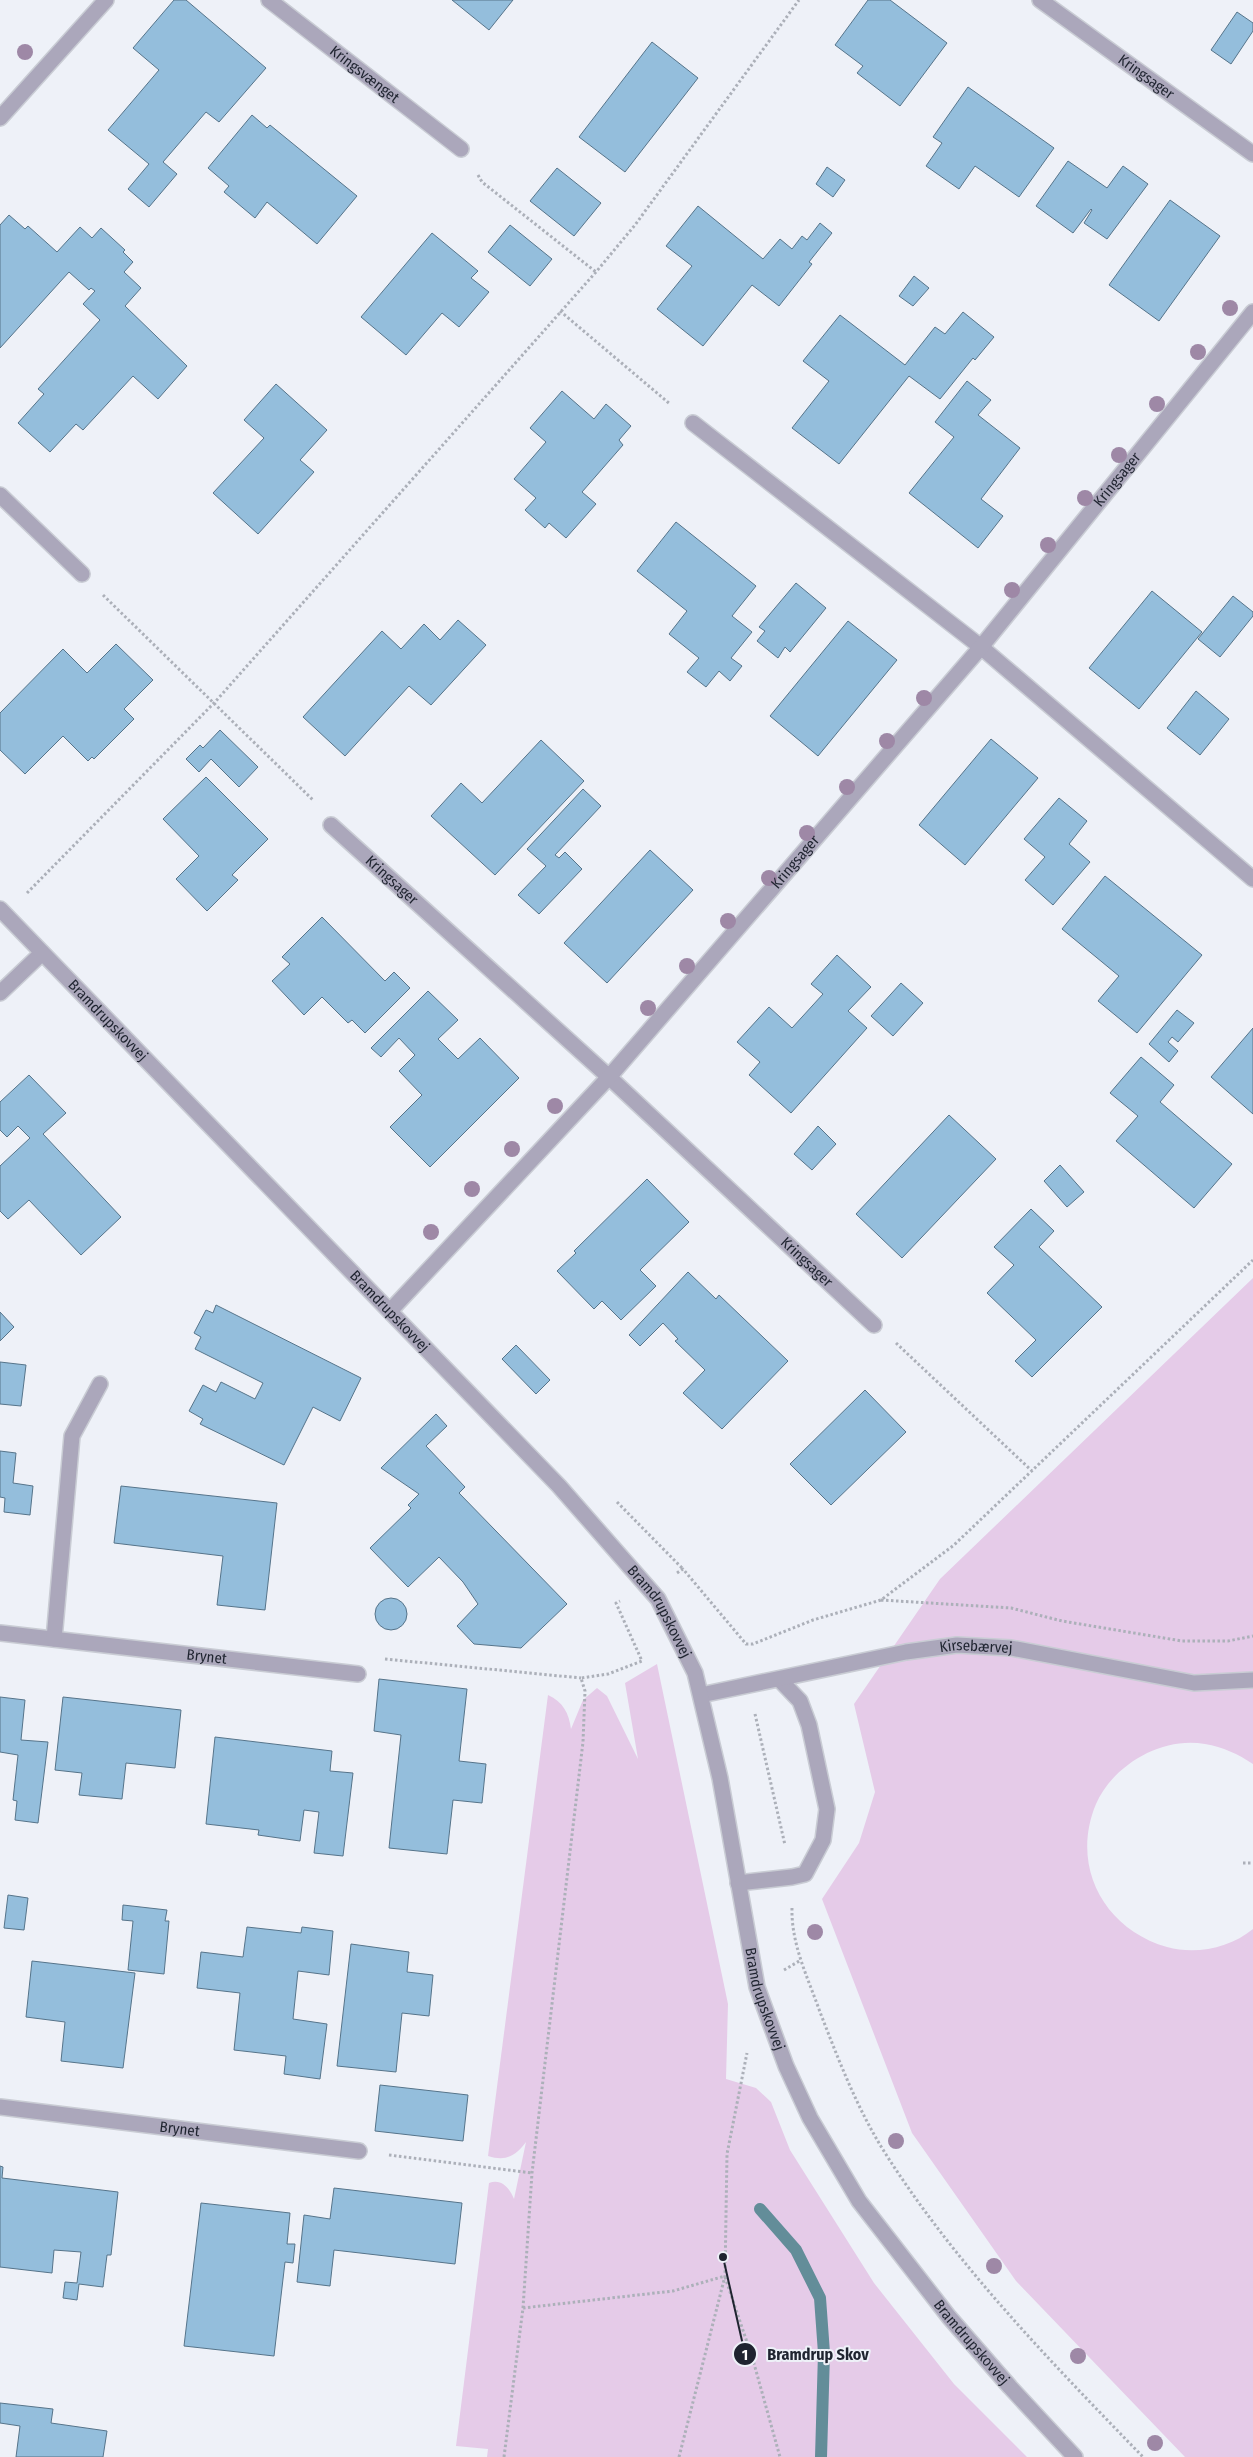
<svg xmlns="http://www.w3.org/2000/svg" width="1253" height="2457" viewBox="0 0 1253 2457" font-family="'Fira Sans Condensed',sans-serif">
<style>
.green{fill:#e5cbe8}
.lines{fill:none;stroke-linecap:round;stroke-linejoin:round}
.stream{stroke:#638d99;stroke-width:12}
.building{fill:#94bedc;stroke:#56748a}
.service-casing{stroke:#c9ccd4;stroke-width:18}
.minor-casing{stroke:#c9ccd4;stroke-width:18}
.tertiary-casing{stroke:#c9ccd4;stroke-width:18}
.path{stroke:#acb0b9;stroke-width:3;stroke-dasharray:2.5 2.5;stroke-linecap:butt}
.service{stroke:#aba7bb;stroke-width:15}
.minor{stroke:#aba7bb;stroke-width:15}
.tertiary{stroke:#aba7bb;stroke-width:15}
.tree{fill:#9e88a6}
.labels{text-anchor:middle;stroke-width:4;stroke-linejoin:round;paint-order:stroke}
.street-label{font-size:15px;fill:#1f2430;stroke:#eef1f8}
.leader{fill:none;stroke:#1f2430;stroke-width:2}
.callout-dot{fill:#1f2430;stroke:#eef1f8;stroke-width:2}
.mark-label{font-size:15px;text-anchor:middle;font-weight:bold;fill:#fff}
.callout-label{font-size:16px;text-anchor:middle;font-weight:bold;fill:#1f2430;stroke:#eef1f8;stroke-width:4;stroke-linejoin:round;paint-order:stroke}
</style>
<rect width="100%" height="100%" fill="#eef1f8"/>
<!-- green -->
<path class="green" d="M1253 1278V1764C1238 1754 1223 1747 1205 1744 1162 1736 1113 1765 1096 1804 1070 1866 1104 1929 1167 1947 1196 1955 1230 1948 1253 1929V2457H1185L1016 2281 912 2133 822 1899 859 1843 875 1792 854 1704 940 1579Z
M657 1664 728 2004 726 2079 756 2088 771 2102 790 2150 874 2283 954 2384 1027 2457H487L488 2449 456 2446 489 2183C502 2178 510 2189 514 2199L526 2142C516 2155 507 2162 488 2156L548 1695C563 1702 569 1713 571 1729L583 1700 597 1688 607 1696 638 1759 625 1683Z"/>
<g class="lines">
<!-- stream -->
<path class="stream" d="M760 2209 796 2250 820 2298 824 2353 821 2457"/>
</g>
<!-- building -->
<path class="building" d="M174 0H186L266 68 219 122 206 112 163 162 177 174 149 207 128 189 149 164 108 130 159 70 133 48Z
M452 0H513L489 30Z
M868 0H890L947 43 900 106 857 73 863 66 835 45Z
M1237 12 1253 23V31L1231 64 1211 50Z
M652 42 698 78 625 172 579 137Z
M968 87 1054 148 1019 197 975 166 959 189 926 166 942 143 933 137Z
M252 115 267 128 270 125 357 196 317 244 267 202 255 218 224 192 229 186 208 168Z
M1068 161 1107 188 1123 166 1148 184 1107 239 1084 223 1092 210 1091 209 1073 233 1036 206Z
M827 167 845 180 833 197 816 184Z
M557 168 601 203 574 236 530 201Z
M1170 200 1220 236 1159 321 1109 285Z
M698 206 763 259 780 239 792 249 802 236 807 240 820 223 832 233 809 262 812 264 779 306 752 285 703 346 657 309 692 266 666 246Z
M9 215 25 229 28 226 57 252 80 227 92 238 101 228 125 250 123 252 133 262 124 272 141 288 125 306 187 366 158 399 133 376 83 430 76 424 50 452 18 423 44 394 38 389 100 320 83 304 95 291 91 288 89 290 69 272 0 348V225Z
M510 225 552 259 530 286 488 252Z
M432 233 478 271 471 278 489 292 459 327 442 313 406 355 361 317Z
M914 276 929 288 913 306 899 296Z
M963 312 994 337 975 360 973 358 940 399 909 376 839 464 792 428 829 381 803 361 840 315 905 365 935 327 945 334Z
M967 381 991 400 978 415 1020 448 981 499 1003 516 978 548 909 493 954 437 935 422Z
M276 384 327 430 300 460 314 472 258 534 213 493 264 438 244 420Z
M562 391 594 419 606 404 631 426 619 440 623 445 582 492 596 504 566 538 549 523 545 528 525 510 536 498 514 479 546 442 530 428Z
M676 522 756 586 732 616 752 632 731 658 742 666 730 681 719 671 706 687 687 672 699 658 669 634 687 611 637 571Z
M796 583 826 608 790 652 785 647 778 658 757 641 765 631 759 627Z
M1152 591 1202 632 1139 709 1089 668Z
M1233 596 1253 612V616L1220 657 1198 639Z
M458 620 486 645 431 705 409 686 345 756 303 717 382 631 401 649 424 624 440 640Z
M848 621 897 660 818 756 770 716Z
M116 644 153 680 124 709 134 719 94 759 92 757 88 761 63 736 25 774 0 750V713L63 649 87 673Z
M1196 691 1229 719 1200 755 1167 728Z
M220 730 258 767 239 787 211 759 199 772 186 759 200 745 203 748Z
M991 739 1038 778 965 865 919 825Z
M541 740 584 781 495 875 431 816 461 783 482 803Z
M206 777 268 839 232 875 238 880 207 911 176 879 199 856 163 819Z
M583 789 601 806 555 855 559 858 565 852 582 869 539 914 518 895 546 866 527 849Z
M1059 798 1087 821 1069 844 1090 862 1053 905 1025 880 1045 857 1024 839Z
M650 850 693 890 607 983 564 943Z
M1105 876 1202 955 1137 1033 1098 1001 1119 976 1062 929Z
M322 917 385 981 394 972 410 988 365 1033 352 1020 348 1023 322 997 304 1015 272 981 290 964 282 957Z
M837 955 871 987 848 1011 867 1028 791 1113 749 1075 760 1062 737 1042 769 1007 792 1028 823 994 811 984Z
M901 983 923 1003 893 1036 871 1016Z
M428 991 458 1020 438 1039 458 1059 480 1038 519 1078 430 1167 390 1127 422 1095 399 1071 415 1055 399 1038 381 1057 371 1048Z
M1177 1010 1194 1023 1178 1042 1172 1037 1168 1042 1178 1051 1169 1062 1149 1044Z
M1253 1028V1114L1211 1077Z
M1141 1057 1174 1085 1160 1102 1232 1164 1194 1208 1116 1141 1138 1116 1110 1093Z
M29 1075 66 1113 43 1134 121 1217 81 1255 29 1200 8 1219 0 1211V1166L30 1138 18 1126 7 1137 0 1130V1102Z
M949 1115 996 1159 902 1258 856 1214Z
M818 1126 836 1144 812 1170 794 1154Z
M1060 1165 1084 1192 1067 1207 1044 1181Z
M647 1179 689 1222 640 1270 656 1286 621 1320 602 1301 594 1309 557 1271 576 1253 574 1251Z
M1031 1209 1054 1231 1039 1247 1102 1307 1032 1377 1015 1361 1036 1340 987 1293 1014 1265 994 1247Z
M688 1272 716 1299 719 1295 788 1361 722 1429 683 1393 705 1370 675 1341 678 1339 663 1323 640 1346 629 1335Z
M216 1305 361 1378 340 1421 313 1407 284 1465 200 1424 203 1419 189 1411 203 1385 216 1392 221 1382 255 1399 263 1383 195 1349 201 1337 194 1333 206 1310 213 1313Z
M0 1312 14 1327 0 1341Z
M516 1345 550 1380 536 1394 502 1359Z
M0 1362 26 1365 21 1406 0 1404Z
M865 1390 906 1432 831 1505 790 1464Z
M436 1414 447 1426 426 1446 465 1487 459 1493 567 1604 521 1648 474 1644 457 1626 478 1604 463 1582 439 1557 408 1587 370 1548 411 1508 408 1505 419 1494 381 1468Z
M0 1451 16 1453 13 1483 33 1486 30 1515 4 1512 5 1498 0 1497Z
M121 1486 277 1503 265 1610 217 1605 223 1556 114 1543Z
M375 1614a16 16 0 1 1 32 0a16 16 0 1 1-32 0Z
M379 1679 467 1689 459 1761 486 1764 482 1803 453 1800 447 1854 389 1848 401 1735 374 1731Z
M0 1697 25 1700 21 1740 48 1742 38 1823 15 1820 17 1801 13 1800 18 1755 0 1752Z
M63 1697 181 1710 175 1768 126 1763 122 1799 79 1795 82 1773 55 1770Z
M215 1737 332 1751 330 1771 353 1773 343 1856 314 1853 319 1812 304 1810 300 1841 258 1835 259 1830 206 1824Z
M8 1895 28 1898 24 1930 4 1928Z
M123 1905 167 1910 165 1921H169L164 1974 128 1970 133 1921 122 1920Z
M247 1927 301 1933 302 1927 333 1931 329 1975 298 1971 293 2019 327 2024 320 2079 284 2074 286 2056 234 2050 240 1993 197 1988 201 1952 243 1957Z
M351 1944 409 1952 407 1972 433 1975 429 2016 402 2013 396 2072 337 2066Z
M32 1961 135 1973 123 2068 61 2061 65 2022 26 2017Z
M380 2085 468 2095 463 2141 375 2131Z
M0 2166 3 2167 2 2178 118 2192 111 2255H107L103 2287 79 2284 77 2300 63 2298 65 2282 77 2283 81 2252 54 2250 52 2273 0 2267Z
M334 2188 462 2203 455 2264 334 2250 330 2286 297 2282 304 2215 330 2219Z
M201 2203 290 2213 287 2244H295L293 2263 285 2262 274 2356 184 2346Z
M0 2403 53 2409 51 2423 107 2431 103 2457H16L20 2426 0 2423Z"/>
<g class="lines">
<defs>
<path id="service" d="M738 1883 792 1877 805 1874 823 1840 827 1809 809 1725 800 1701 780 1680"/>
<g id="minor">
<path id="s1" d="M269 0 461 149"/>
<path id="s2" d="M1040 0 1253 154"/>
<path d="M0 118 106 0"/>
<path d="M693 423 981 647 1253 879"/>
<path d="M0 495 82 574"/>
<path id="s3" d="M331 825 609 1077 874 1325"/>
<path d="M0 993 42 953"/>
<path id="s4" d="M390 1311 609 1077 981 647 1253 312"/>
<path id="s5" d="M0 1633 358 1674"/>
<path d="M54 1639 72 1436 100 1384"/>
<path id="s6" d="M701 1695 906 1652 957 1645 1011 1648 1194 1683 1253 1680"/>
<path id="s7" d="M0 2107 359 2151"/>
</g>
<g id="tertiary">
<path id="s8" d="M0 909 559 1486 658 1599 695 1673 720 1778 757 1987 786 2066 810 2118 859 2201 949 2317 1010 2387 1075 2457"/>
</g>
</defs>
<!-- service casing -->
<use href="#service" class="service-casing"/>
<!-- minor casing -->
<use href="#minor" class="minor-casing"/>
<!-- tertiary casing -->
<use href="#tertiary" class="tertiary-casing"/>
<!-- path -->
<path class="path" d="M478 175 482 182 596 272
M560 311 670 404
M103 595 313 800
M27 893 215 702 596 272 635 225 799 0
M896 1343 1032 1471
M617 1502 683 1569
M677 1573 683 1569 746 1644H753L813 1620 881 1600 954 1545 1253 1260
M881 1600 1011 1608 1062 1621 1182 1641H1228L1253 1636
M385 1659 581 1678
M755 1714 785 1845
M1243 1863H1253
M792 1908C791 1944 808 1978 820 2012 839 2061 858 2111 887 2156 958 2267 1052 2363 1143 2457
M784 1970 801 1960
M389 2155 532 2173
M725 2277 753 2360 780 2457
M523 2308 673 2291 725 2276
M504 2457 523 2308 532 2173 583 1742 585 1691 581 1678 608 1674 642 1661 616 1603 620 1601
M679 2457 725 2276 727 2154 747 2053"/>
<!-- service -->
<use href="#service" class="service"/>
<!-- minor -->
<use href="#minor" class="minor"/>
<!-- tertiary -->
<use href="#tertiary" class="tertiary"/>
</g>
<!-- trees -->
<g class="tree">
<circle cx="25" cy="52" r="8"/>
<circle cx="1230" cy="308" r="8"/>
<circle cx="1198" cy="352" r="8"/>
<circle cx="1157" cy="404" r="8"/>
<circle cx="1119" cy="455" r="8"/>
<circle cx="1085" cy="498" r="8"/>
<circle cx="1048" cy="545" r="8"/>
<circle cx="1012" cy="590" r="8"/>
<circle cx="924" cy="698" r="8"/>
<circle cx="887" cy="741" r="8"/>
<circle cx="847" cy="787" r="8"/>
<circle cx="807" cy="833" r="8"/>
<circle cx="769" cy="878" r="8"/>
<circle cx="728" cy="921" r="8"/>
<circle cx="687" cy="966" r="8"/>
<circle cx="648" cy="1008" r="8"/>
<circle cx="555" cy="1106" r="8"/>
<circle cx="512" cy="1149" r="8"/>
<circle cx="472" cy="1189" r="8"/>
<circle cx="431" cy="1232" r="8"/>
<circle cx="815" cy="1932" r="8"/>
<circle cx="896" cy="2141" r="8"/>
<circle cx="994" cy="2266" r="8"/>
<circle cx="1078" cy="2356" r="8"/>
<circle cx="1155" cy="2443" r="8"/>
</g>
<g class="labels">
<!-- street labels -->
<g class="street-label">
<text dy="5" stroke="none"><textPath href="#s1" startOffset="121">Kringsvænget</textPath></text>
<text dy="5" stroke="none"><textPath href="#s2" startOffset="131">Kringsager</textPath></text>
<text dy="5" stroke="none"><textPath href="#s4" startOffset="1105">Kringsager</textPath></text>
<text dy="5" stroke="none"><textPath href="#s4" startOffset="605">Kringsager</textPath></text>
<text dy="5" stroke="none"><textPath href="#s3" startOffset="82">Kringsager</textPath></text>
<text dy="5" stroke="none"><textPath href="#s8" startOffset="155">Bramdrupskovvej</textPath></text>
<text dy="5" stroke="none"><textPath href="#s3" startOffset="646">Kringsager</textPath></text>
<text dy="5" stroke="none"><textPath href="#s8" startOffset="560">Bramdrupskovvej</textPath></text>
<text dy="5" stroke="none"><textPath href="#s8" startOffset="965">Bramdrupskovvej</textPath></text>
<text dy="5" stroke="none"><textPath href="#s6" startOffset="280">Kirsebærvej</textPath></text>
<text dy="5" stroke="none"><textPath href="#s5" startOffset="208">Brynet</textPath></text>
<text dy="5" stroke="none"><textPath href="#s8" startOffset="1370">Bramdrupskovvej</textPath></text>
<text dy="5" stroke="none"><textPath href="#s7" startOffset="181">Brynet</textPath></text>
<text dy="5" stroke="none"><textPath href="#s8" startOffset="1775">Bramdrupskovvej</textPath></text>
</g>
</g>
<!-- callouts -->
<path class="leader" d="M723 2257L745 2354"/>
<g class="callout-dot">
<circle cx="723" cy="2257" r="5"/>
<circle cx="745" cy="2354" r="12"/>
</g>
<g class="mark-label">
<text x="745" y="2360">1</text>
</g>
<g class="callout-label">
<text x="818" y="2360">Bramdrup Skov</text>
</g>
</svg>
